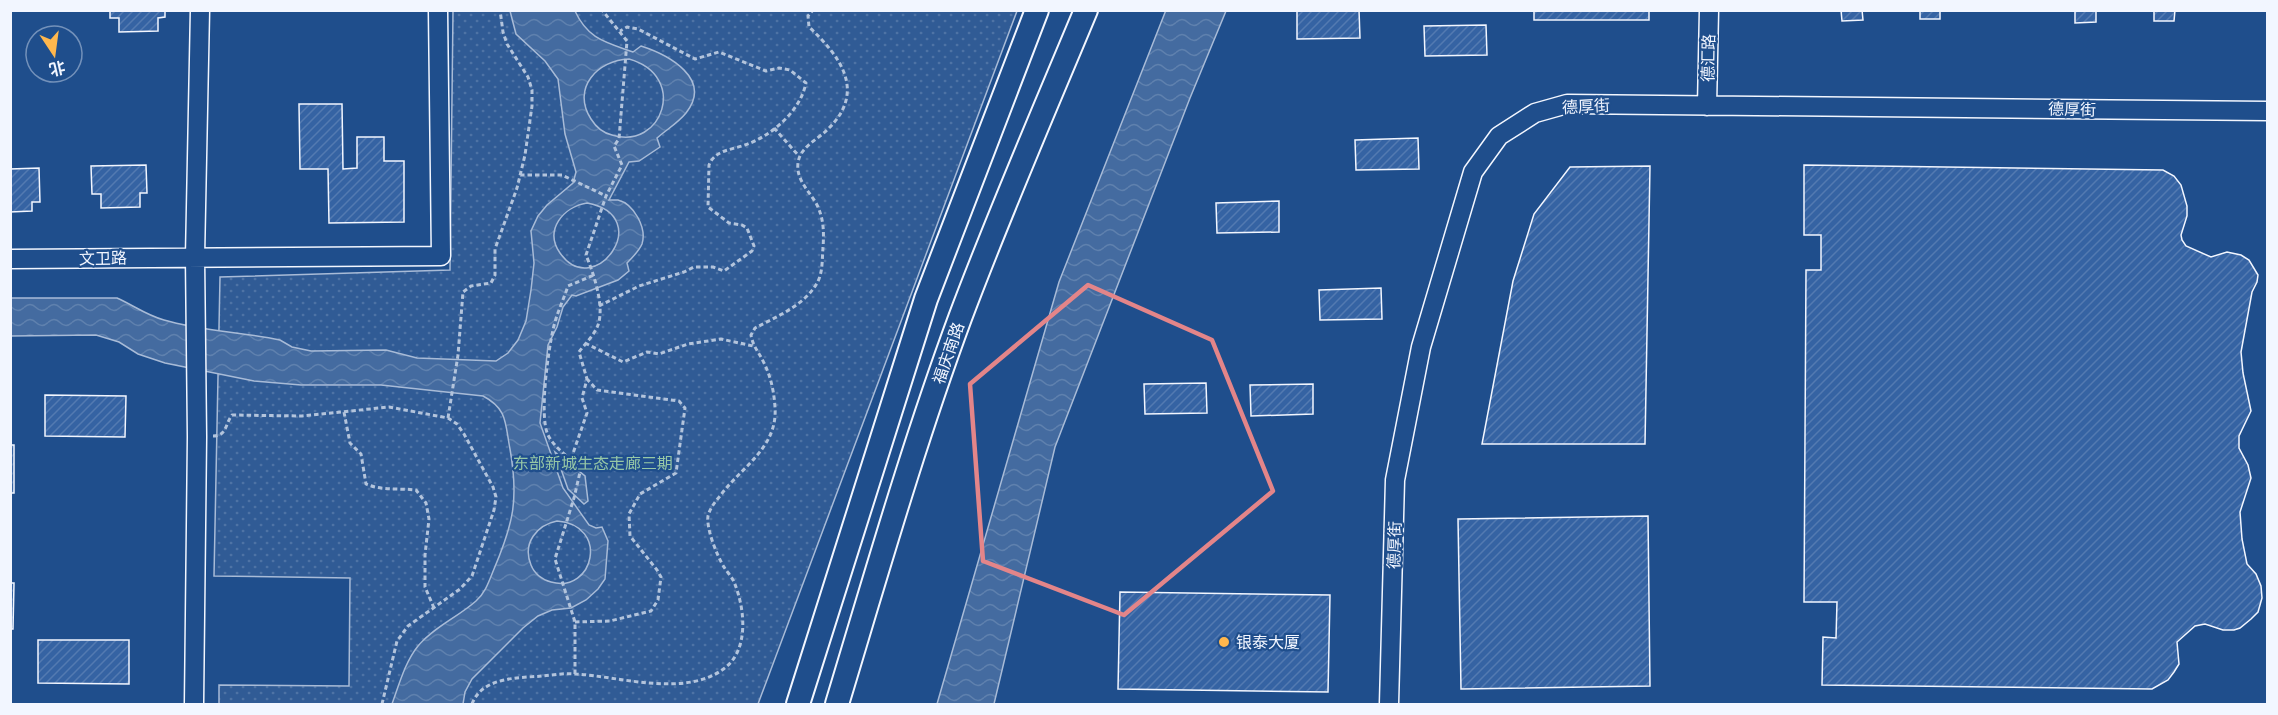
<svg xmlns="http://www.w3.org/2000/svg" width="2278" height="715" viewBox="0 0 2278 715" font-family="Mulish,'Noto Sans SC',sans-serif">
<style>
.park{fill:url(#park-dots);stroke:#a8bbd7;stroke-width:1.5}
.water{fill:url(#water-waves);stroke:#a8bbd7;stroke-width:1.5;fill-rule:evenodd}
.building{fill:url(#building-hatch);stroke:#f2f6ff;stroke-width:1.5}
.lines{fill:none;stroke-linecap:round;stroke-linejoin:round}
.minor-casing{stroke:#f2f6ff;stroke-width:21}
.major-casing{stroke:#f2f6ff;stroke-width:26}
.path{stroke:#b3c4dc;stroke-width:3;stroke-dasharray:4.5 3;stroke-linecap:butt}
.minor{stroke:#1f4e8c;stroke-width:18}
.major{stroke:#1f4e8c;stroke-width:22}
.marked{fill:none;stroke:#e38589;stroke-width:4.5;stroke-linejoin:round}
.poi-dot{fill:#ffb74d;stroke:#1f4e8c;stroke-width:2}
.labels{text-anchor:middle;stroke-width:4.5;stroke-linejoin:round;paint-order:stroke}
.street-label{font-size:16px;fill:#f2f6ff;stroke:#1f4e8c}
.park-label{font-size:16px;fill:#97c8a6;stroke:#1f4e8c}
.poi-label{font-size:16px;fill:#f2f6ff;stroke:#1f4e8c;text-anchor:start}
</style>
<defs>
<pattern id="park-dots" width="8" height="8" patternUnits="userSpaceOnUse" patternTransform="scale(1.5)"><rect width="8" height="8" fill="#305b95"/><path d="M2 2h.1M6 6h.1" fill="none" stroke="#4e73a5" stroke-width="1.8" stroke-linecap="round"/></pattern>
<pattern id="water-waves" width="16" height="10" patternUnits="userSpaceOnUse" patternTransform="scale(1.5)"><rect width="16" height="10" fill="#446ba0"/><path d="M0 5q4-4 8 0t8 0" fill="none" stroke="#5f81ae"/></pattern>
<pattern id="building-hatch" width="6" height="6" patternUnits="userSpaceOnUse" patternTransform="scale(1.5)"><rect width="6" height="6" fill="#3563a3"/><path d="M-1 1l2-2M0 6l6-6M5 7l2-2" fill="none" stroke="#537ab1"/></pattern>
</defs>
<rect width="100%" height="100%" fill="#1f4e8c"/>
<!-- park -->
<path class="park" d="M453 11H1017L758 704H219V685L349 686 350 578 214 576 220 277 450 270Z"/>
<!-- water -->
<path class="water" d="M1166 10 1226 11 1190 98 1055 447 994 704H937L1059 282Z
M510 11H575C588 39 605 42 633 52L641 46C669 55 713 79 686 113 678 123 666 130 657 138L660 147 639 161 629 162 609 200C612 200 615 200 618 200 634 204 647 228 642 244 639 251 632 258 627 263L629 271 618 280 576 296 572 295 563 307 557 327 548 345 540 423 563 488 589 525 596 528 602 527 608 541 605 579 598 589 586 600 571 608 552 610 538 616 523 628 472 679 465 692 463 704H392C399 685 405 662 418 646 434 627 458 617 476 601 486 592 489 581 494 569 513 524 519 500 510 449 505 424 508 409 483 396L381 385H301L254 381 165 363 138 354 119 342 96 335 11 336 10 298H117C133 305 146 315 164 320 201 331 242 332 280 340L292 347 311 351 386 350 417 358 496 361 508 353 518 340 526 321 531 290 534 263 531 231 538 216 547 205 573 183 576 172 565 134 558 79 545 61 516 34ZM629 59C689 76 662 151 612 135 603 133 596 127 591 119 571 88 598 60 629 59ZM587 203C657 216 594 302 560 253 544 230 563 207 587 203ZM557 521C610 525 594 594 551 582 542 580 534 573 531 565 522 543 537 525 557 521Z
M555 452 585 476 588 501 584 504 568 489Z"/>
<!-- building -->
<path class="building" d="M110 10H165V17L158 18V31L119 32V18H110Z
M1297 10H1359L1360 38 1297 39Z
M1534 10H1649V20H1534Z
M1841 10H1862L1863 20 1842 21Z
M1920 10H1940V19H1920Z
M2054 10H2096V22L2075 23V11Z
M2154 10H2175L2174 21H2154Z
M1486 25 1487 55 1425 56 1424 26Z
M299 104H342L343 169 357 168V137H384V161H404V222L329 223 328 169H300Z
M1418 138 1419 169 1356 170 1355 140Z
M146 165 147 193H140V207L101 208V194H92L91 166Z
M1804 165 2163 170 2174 176 2181 185 2187 206V216L2181 235 2182 240 2186 246 2211 257 2227 252 2241 255 2249 260 2258 275 2257 282 2252 292 2241 352 2243 373 2251 411 2239 436V448L2248 465 2251 478 2240 512 2242 539 2247 564 2256 574 2261 586 2262 598 2258 612 2251 619 2240 628 2234 630H2223L2205 624 2195 626 2177 642 2179 664 2174 672 2168 680 2152 689 1822 685 1823 637 1836 638 1837 602H1804L1806 270H1821V235H1804Z
M1650 166 1645 444H1482L1513 281 1534 214 1570 167Z
M39 168 40 202H32V211L10 212V169Z
M1279 201V232L1217 233 1216 203Z
M1381 288 1382 319 1320 320 1319 290Z
M1206 383 1207 413 1145 414 1144 384Z
M1313 384V414L1251 416 1250 385Z
M45 395 126 396 125 437 45 436Z
M10 445H14V493H10Z
M1648 516 1650 686 1461 689 1458 519Z
M10 583H14L13 629H10Z
M1120 592 1330 595 1328 692 1118 689Z
M38 640H129V684L38 683Z"/>
<g class="lines">
<defs>
<path id="minor" d="M1707 106 1709 10
M10 259 441 256 438 10
M194 704 197 437 195 257 200 10
M1389 704 1395 480 1421 347 1473 172 1499 136 1535 113 1567 104 2268 111"/>
<path id="major" d="M798 704 926 299 1037 10
M837 704C876 575 913 445 960 318 999 214 1043 113 1086 10"/>
</defs>
<!-- minor casing -->
<use href="#minor" class="minor-casing"/>
<!-- major casing -->
<use href="#major" class="major-casing"/>
<!-- path -->
<path class="path" d="M774 128 799 156
M520 175H562L606 196
M599 306 639 286 684 272 694 267H713L724 271 752 251 754 246 747 228 742 225 729 223 708 207 709 165C715 150 731 150 745 145 771 136 800 112 806 83L790 70 779 68 766 71 719 52 695 59 638 29 627 27 620 31
M585 343 623 362 647 352 659 354 688 344 721 339 753 346
M344 412 350 443 361 454 366 484C382 491 399 488 416 490L426 503 429 519 425 555V587L434 608
M448 418 458 355 463 292 471 286 491 283 495 275V249L517 188 525 155 532 106V90L528 77 507 44 503 32 500 10
M213 436C227 436 225 424 232 415L302 416 389 407 448 418 457 424 464 434 493 487 496 497 494 510 472 576 460 589 408 626 397 641 382 704
M571 459 587 413 582 398 587 379 579 352C585 344 595 334 598 325 605 306 593 272 586 255L606 196 622 165 614 146 619 139 627 41 602 10
M575 622 610 621 651 611 658 600 661 577 657 570 630 536 629 514 640 494 676 473 685 408 679 401 597 390 587 379
M575 674V622L555 559 574 498 581 468C570 458 555 449 548 435 539 416 548 352 553 330 556 315 563 301 568 286L594 275
M472 704C482 677 517 678 543 676 553 675 564 673 575 674 619 676 687 699 726 667 749 648 745 608 734 582 732 577 727 572 724 567 717 556 706 528 708 516 710 508 715 502 720 496 741 467 778 448 775 407 774 392 771 377 764 363 759 352 753 347 751 335L755 328C776 317 805 305 817 283 823 273 822 259 823 248 824 232 824 218 816 203 808 190 796 179 798 163 800 147 817 140 827 130 867 92 841 57 809 27L808 16 813 10"/>
<!-- minor -->
<use href="#minor" class="minor"/>
<!-- major -->
<use href="#major" class="major"/>
</g>
<!-- marked area -->
<path class="marked" d="M1088 285 1212 340 1273 491 1124 615 983 561 970 384Z"/>
<!-- markers -->
<circle class="poi-dot" cx="1224" cy="642" r="6"/>
<g class="labels">
<!-- street labels -->
<g class="street-label">
<text transform="translate(1708 58) rotate(-89)" y="6">德汇路</text>
<text transform="translate(1586 106) rotate(-3)" y="6">德厚街</text>
<text transform="translate(2072 109) rotate(1)" y="6">德厚街</text>
<text transform="translate(103 258) rotate(-1)" y="6">文卫路</text>
<text transform="translate(948 353) rotate(-71)" y="6">福庆南路</text>
<text transform="translate(1394 545) rotate(-88)" y="6">德厚街</text>
</g>
<!-- park labels -->
<g class="park-label">
<text x="593" y="469">东部新城生态走廊三期</text>
</g>
<!-- poi labels -->
<g class="poi-label">
<text x="1236" y="648">银泰大厦</text>
</g>
</g>
<!-- border -->
<rect width="2278" height="715" fill="none" stroke="#f2f6ff" stroke-width="24"/>
<!-- north arrow -->
<g transform="translate(54 54) rotate(167)"><circle r="28" fill="#1f4e8c" stroke="#7391ba" stroke-width="1.5"/>
<path d="M0-4.5L10 22L0 15L-10 22Z" fill="#ffb74d"/>
<text y="-9" font-size="16" font-weight="bold" text-anchor="middle" fill="#f2f6ff">北</text>
</g>
</svg>
